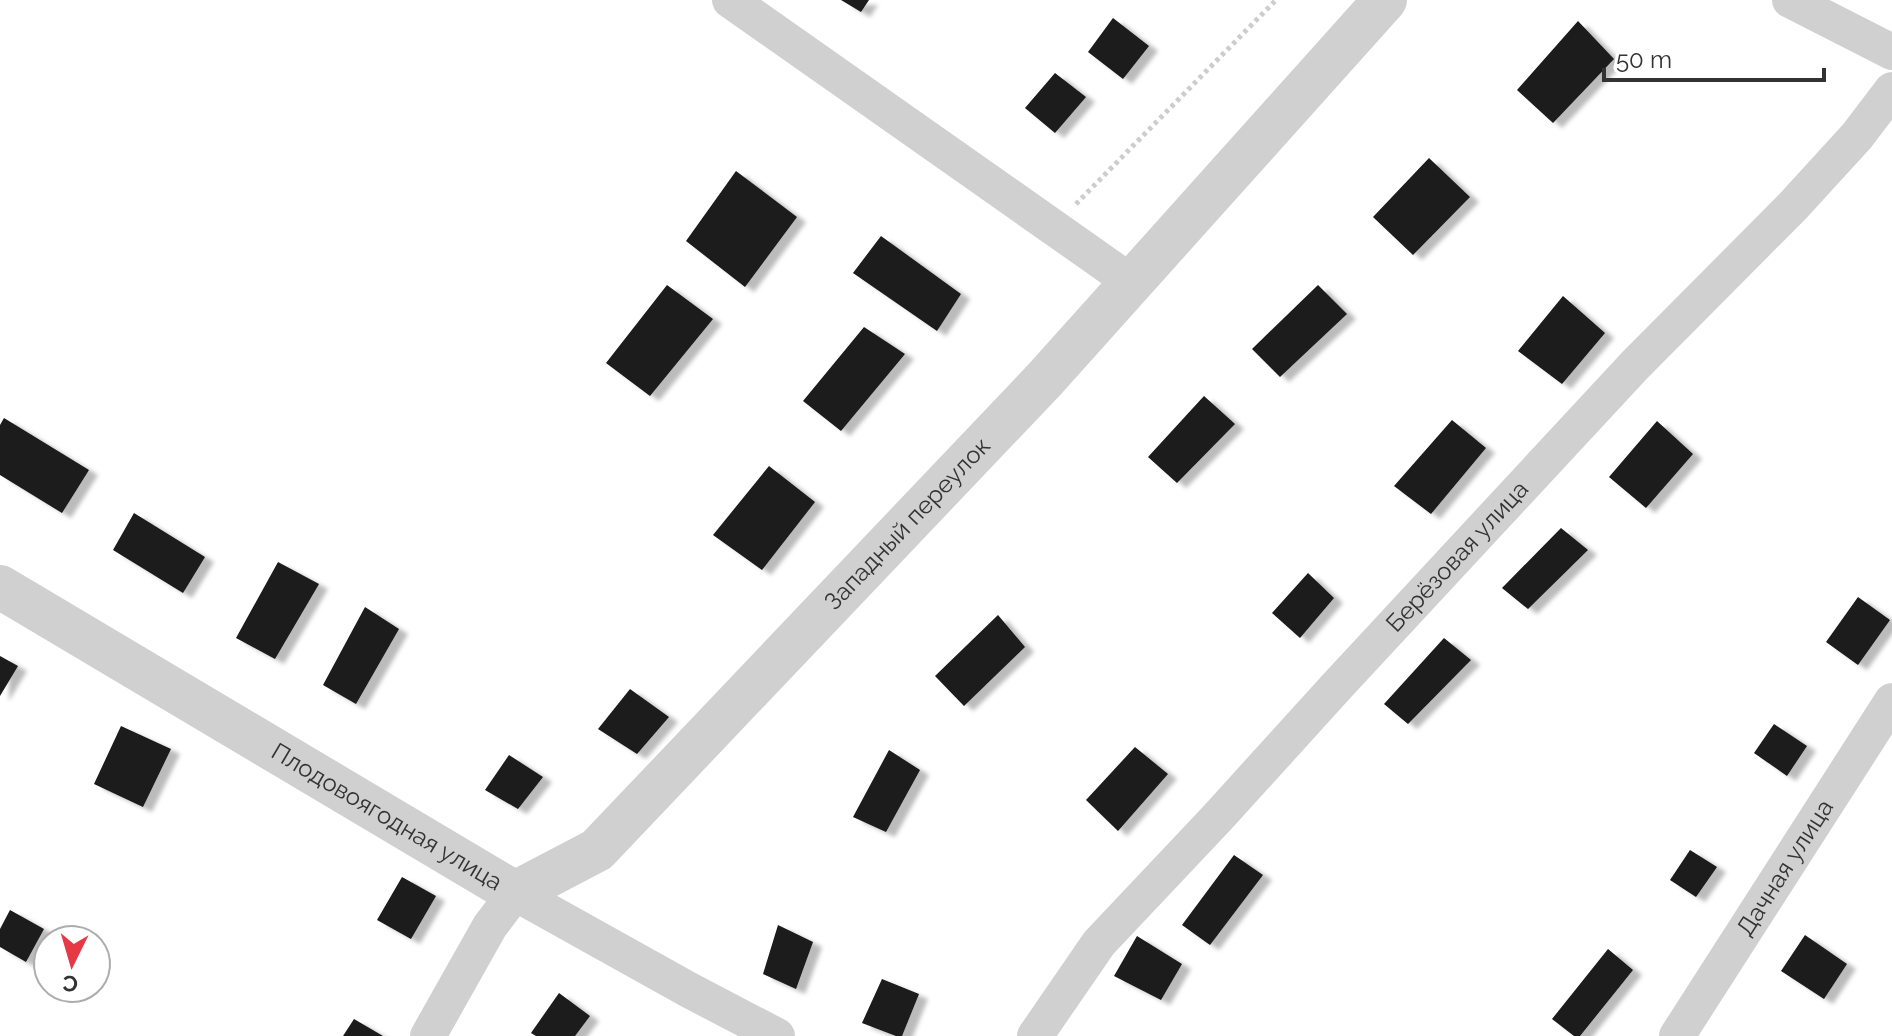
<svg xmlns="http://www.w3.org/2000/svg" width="1892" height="1036" viewBox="0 0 1892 1036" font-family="Raleway,sans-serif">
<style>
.building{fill:#1a1a1a;filter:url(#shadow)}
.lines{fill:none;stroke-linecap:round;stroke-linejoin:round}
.path{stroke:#cdcdcd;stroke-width:5;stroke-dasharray:4 4;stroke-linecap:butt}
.minor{stroke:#d0d0d0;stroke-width:36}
.tertiary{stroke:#d0d0d0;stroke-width:44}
.labels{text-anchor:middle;stroke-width:8;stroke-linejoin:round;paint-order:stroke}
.street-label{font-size:24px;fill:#333;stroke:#fff}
</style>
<defs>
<filter id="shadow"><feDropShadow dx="9" dy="5" stdDeviation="2" flood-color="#0004"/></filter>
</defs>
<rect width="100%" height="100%" fill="#fff"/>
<!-- building -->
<path class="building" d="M841 0H869L861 12Z
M1113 18 1149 46 1123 79 1088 52Z
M1578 21 1614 59 1553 123 1517 90Z
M1055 73 1086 97 1055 133 1025 108Z
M1429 158 1470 197 1413 255 1373 217Z
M736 171 797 217 745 287 686 241Z
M881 236 961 294 937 331 853 273Z
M667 285 713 319 650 396 606 363Z
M1318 285 1347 314 1280 377 1252 349Z
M1563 296 1605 333 1562 384 1518 351Z
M864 327 905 354 841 431 803 401Z
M1204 396 1235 424 1177 483 1148 457Z
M4 418 89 470 62 513 0 475V425Z
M1452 420 1486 448 1431 514 1394 486Z
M1657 421 1693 454 1646 508 1609 477Z
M769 466 815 502 762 570 713 535Z
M134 513 205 557 183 593 113 550Z
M1561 528 1588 550 1528 609 1502 588Z
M278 562 319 584 275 659 236 638Z
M1308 573 1334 598 1300 638 1272 613Z
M1858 597 1890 620 1858 665 1826 642Z
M365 607 399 629 356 704 323 685Z
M998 615 1025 647 964 706 935 676Z
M1444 638 1471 660 1408 724 1384 704Z
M0 656 18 666 0 696Z
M630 689 669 717 637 754 598 729Z
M1774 724 1807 746 1787 776 1754 753Z
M121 726 171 749 143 807 94 784Z
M1135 747 1168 774 1118 831 1086 800Z
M889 750 920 770 886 832 853 817Z
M509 755 543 777 518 809 485 790Z
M1690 850 1717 867 1696 897 1670 880Z
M1234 855 1263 875 1210 945 1182 925Z
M402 877 436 896 411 939 377 920Z
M10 910 44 929 26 962 0 947V929Z
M778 925 813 942 796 989 763 974Z
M1805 935 1847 964 1824 999 1781 971Z
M1137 936 1182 964 1161 1000 1114 976Z
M1608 949 1633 970 1580 1036H1574L1552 1019Z
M882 979 919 994 902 1036H896L862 1023Z
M559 993 590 1016 575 1036H536L531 1033Z
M354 1019 383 1036H343Z"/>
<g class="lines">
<!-- path -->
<path class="path" d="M1076 204 1276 0"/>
<!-- minor -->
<g class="minor">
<path d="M730 0 1131 282"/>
<path d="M1790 0 1892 52"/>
<path d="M428 1036 490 926 515 893 689 990 777 1036"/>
<path id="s1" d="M1035 1036 1099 943 1218 817 1336 687 1635 365 1793 206 1857 136 1892 90"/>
<path id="s2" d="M1677 1036 1892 701"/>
</g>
<!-- tertiary -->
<path class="tertiary" id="s3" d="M0 587 515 893 597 850 1045 379 1385 0"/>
</g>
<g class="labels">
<!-- street labels -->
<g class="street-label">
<text dy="8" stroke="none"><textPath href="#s3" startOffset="1142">Западный переулок</textPath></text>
<text dy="8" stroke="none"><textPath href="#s1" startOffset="640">Берёзовая улица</textPath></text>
<text dy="8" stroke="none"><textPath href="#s3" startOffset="450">Плодовоягодная улица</textPath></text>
<text dy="8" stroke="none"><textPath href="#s2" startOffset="200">Дачная улица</textPath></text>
</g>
</g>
<!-- north arrow -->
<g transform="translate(72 964) rotate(185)"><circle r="38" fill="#ffffff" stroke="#adadad" stroke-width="2"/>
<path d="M0-6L14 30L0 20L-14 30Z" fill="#e63946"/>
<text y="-12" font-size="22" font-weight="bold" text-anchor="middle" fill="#333333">С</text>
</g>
<!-- scale -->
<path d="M1604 68v12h220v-12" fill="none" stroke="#333333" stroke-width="4"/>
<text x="1616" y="68" font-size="24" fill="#333333" stroke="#ffffff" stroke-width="6" paint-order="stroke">50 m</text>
</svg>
